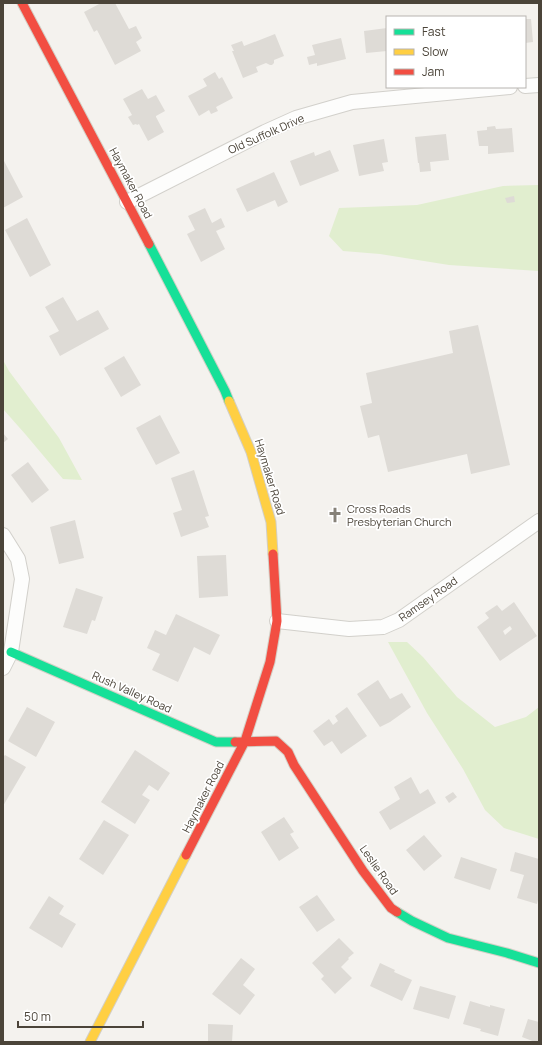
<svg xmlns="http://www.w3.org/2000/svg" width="542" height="1045" viewBox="0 0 542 1045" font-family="Manrope,sans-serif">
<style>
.green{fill:#e1eecf}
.building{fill:#dedbd6;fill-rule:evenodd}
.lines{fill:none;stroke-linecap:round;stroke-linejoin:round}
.street-casing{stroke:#d2d0cb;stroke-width:16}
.fast-casing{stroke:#d3cfc5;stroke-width:11}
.slow-casing{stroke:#d3cfc5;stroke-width:11}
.jam-casing{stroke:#d3cfc5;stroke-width:11}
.street{stroke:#fdfdfc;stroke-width:14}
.fast{stroke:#16e098;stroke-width:9}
.slow{stroke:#ffcf43;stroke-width:9}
.jam{stroke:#f24e42;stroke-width:9}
.labels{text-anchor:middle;stroke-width:3.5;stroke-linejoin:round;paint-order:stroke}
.street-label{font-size:11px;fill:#4b4439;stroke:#fff}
.poi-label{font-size:11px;fill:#4b4439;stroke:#fff;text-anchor:start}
</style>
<rect width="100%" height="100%" fill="#f4f2ee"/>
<!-- green -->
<path class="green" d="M539 185V271L449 265 380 254 343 251 329 236 339 208 417 205 503 186Z
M3 360 9 371 59 438 82 480 63 479 26 435 3 409Z
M388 642H407L423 657 457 697 495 727 526 717 539 707V839L504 828 485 810 463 769 427 713Z"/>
<!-- building -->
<path class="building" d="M101 3H115L129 29 136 26 142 38 136 42 141 51 115 65 97 30 94 32 84 12Z
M525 19H531L533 42 525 43Z
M387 28V51L366 53 364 31Z
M275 34 284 56 274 60V63L272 65H270L266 63 256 67 258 72 243 78 232 51H234L231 45 242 41 244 46Z
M341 38 346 59 317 66V63L309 65 307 57 315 55 312 45Z
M215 72 219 79 222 77 233 98 216 107 218 111 211 114 209 110 199 116 188 96 207 86 203 79Z
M142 89 148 99 156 95 165 111 156 116V117L164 132 148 141 139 124 137 125 136 124 133 125 128 117 132 115 123 99Z
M495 126 496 129 512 128 514 152 488 154V146H479L477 131 487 130V127Z
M446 134 449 160 430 162 431 171 420 172 419 163H418L415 137Z
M384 139 388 162 382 163 384 171 359 176 353 145Z
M330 150 339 171 300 186 290 161 314 152 315 156Z
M3 159 23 197 3 208Z
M274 172 288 202 278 207 275 200 247 212 236 189Z
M514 196 515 202 507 203 505 198Z
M205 208 212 223 221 218 225 227 216 231 225 249 201 262 187 234 195 230 188 216Z
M27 218 51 265 30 277 5 230Z
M63 297 77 321 98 310 109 329 60 356 49 336 59 331 45 307Z
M478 325 510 465 471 474 467 454 388 472 379 435 368 438 360 406 372 403 366 373 453 353 449 331Z
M124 356 141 385 121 397 104 368Z
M160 415 180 453 156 465 136 428Z
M3 433 8 439 3 443Z
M28 462 49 490 32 503 11 475Z
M194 470 209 516 205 517 209 527 181 537 173 513 182 510 171 478Z
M75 520 84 558 59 564 50 527Z
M226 555 228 596 199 598 197 556Z
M76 588 103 597 95 621 92 620 87 634 63 627Z
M514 602 537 636 500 661 477 627 489 618 485 613 497 605 502 611ZM510 626 512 629 505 635 503 631Z
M176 614 220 635 210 655 194 647 178 682 152 670 160 654 147 648 155 630 166 635Z
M378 680 390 699 402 693 411 707 390 722 380 727 357 694Z
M27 707 55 722 36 757 8 741Z
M347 707 367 736 341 754 332 741 324 746 313 731 329 719 333 725 338 721 335 716Z
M135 750 170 773 158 791 149 785 142 795 150 800 135 824 101 802Z
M5 755 26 767 3 806V757Z
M411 777 420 794 428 789 436 803 390 830 379 812 400 799 394 787Z
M453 792 457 797 449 803 445 797Z
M284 817 294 832 290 834 299 848 279 861 261 832Z
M104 820 129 835 103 875 79 859Z
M424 835 442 856 424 871 406 850Z
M515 852 539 859V896L537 904 517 898 524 875 510 871Z
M461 857 497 869 490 890 454 878Z
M317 895 335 920 317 932 299 907Z
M49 896 64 906 59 914 76 924 62 948 29 928Z
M339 938 354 953 348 958 349 959 341 967 352 978 335 994 321 979 324 976 312 963Z
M241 958 255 969 243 985 255 995 240 1015 212 994Z
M380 963 395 970 394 972 412 980 402 1001 370 986Z
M420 986 456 996 449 1019 413 1009Z
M470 1001 490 1007V1005L505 1009 498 1036 480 1031 481 1029 463 1024Z
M528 1019 539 1022V1042H535L522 1037Z
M208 1024 233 1025 232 1042H208Z"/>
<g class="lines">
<defs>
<path id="street" d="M525 86 539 85
M127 202 265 132 296 118 352 102 510 87
M3 535 18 559 22 579 11 652 3 668
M277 621 349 629 383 627 399 620 539 521"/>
<path id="fast" d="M149 244 225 391 229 401
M11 652 216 742H235
M397 912 412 921 448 938 507 953 539 963"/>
<path id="slow" d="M229 401 251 452 271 522 273 554
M90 1042 186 855"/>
<path id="jam" d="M22 3 149 244
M235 742 276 741 288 752 294 765 363 871 391 908 397 912
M186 855 245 741 270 662 277 621 273 554"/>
</defs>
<!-- street casing -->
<use href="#street" class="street-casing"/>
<!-- fast casing -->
<use href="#fast" class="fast-casing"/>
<!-- slow casing -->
<use href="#slow" class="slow-casing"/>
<!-- jam casing -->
<use href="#jam" class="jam-casing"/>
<!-- street -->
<use href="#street" class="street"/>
<!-- fast -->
<use href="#fast" class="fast"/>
<!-- slow -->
<use href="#slow" class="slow"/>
<!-- jam -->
<use href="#jam" class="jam"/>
</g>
<!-- icons -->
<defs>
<symbol id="church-bare" viewBox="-9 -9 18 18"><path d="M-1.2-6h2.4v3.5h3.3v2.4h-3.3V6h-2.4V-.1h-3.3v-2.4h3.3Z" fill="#868178" stroke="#fff" stroke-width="2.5" paint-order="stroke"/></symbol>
</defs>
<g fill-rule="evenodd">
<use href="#church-bare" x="324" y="504" width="22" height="22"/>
</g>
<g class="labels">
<!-- street labels -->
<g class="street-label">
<text transform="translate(266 134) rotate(-24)" y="4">Old Suffolk Drive</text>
<text transform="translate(131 183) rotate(62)" y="4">Haymaker Road</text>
<text transform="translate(270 477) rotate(73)" y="4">Haymaker Road</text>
<text transform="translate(428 599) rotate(-35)" y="4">Ramsey Road</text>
<text transform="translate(132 692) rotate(24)" y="4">Rush Valley Road</text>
<text transform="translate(203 797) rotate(-63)" y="4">Haymaker Road</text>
<text transform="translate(379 870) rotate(55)" y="4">Leslie Road</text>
</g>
<!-- poi labels -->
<g class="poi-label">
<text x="347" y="513">Cross Roads<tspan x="347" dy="13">Presbyterian Church</tspan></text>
</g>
</g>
<!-- border -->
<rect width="542" height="1045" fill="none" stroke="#4b4439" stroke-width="8"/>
<!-- legend -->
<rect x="386" y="16" width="140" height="72" fill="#ffffff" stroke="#b7b4b0"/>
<rect x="394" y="29" width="20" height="6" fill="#16e098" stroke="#b7b4b0"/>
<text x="422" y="36" font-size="12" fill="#4b4439">Fast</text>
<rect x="394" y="49" width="20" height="6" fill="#ffcf43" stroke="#b7b4b0"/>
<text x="422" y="56" font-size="12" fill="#4b4439">Slow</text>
<rect x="394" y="69" width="20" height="6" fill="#f24e42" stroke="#b7b4b0"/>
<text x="422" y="76" font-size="12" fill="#4b4439">Jam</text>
<!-- scale -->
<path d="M18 1021v6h125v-6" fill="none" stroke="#4b4439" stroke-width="2"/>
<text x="24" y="1021" font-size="12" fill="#4b4439" stroke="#ffffff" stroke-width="3" paint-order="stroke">50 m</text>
</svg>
